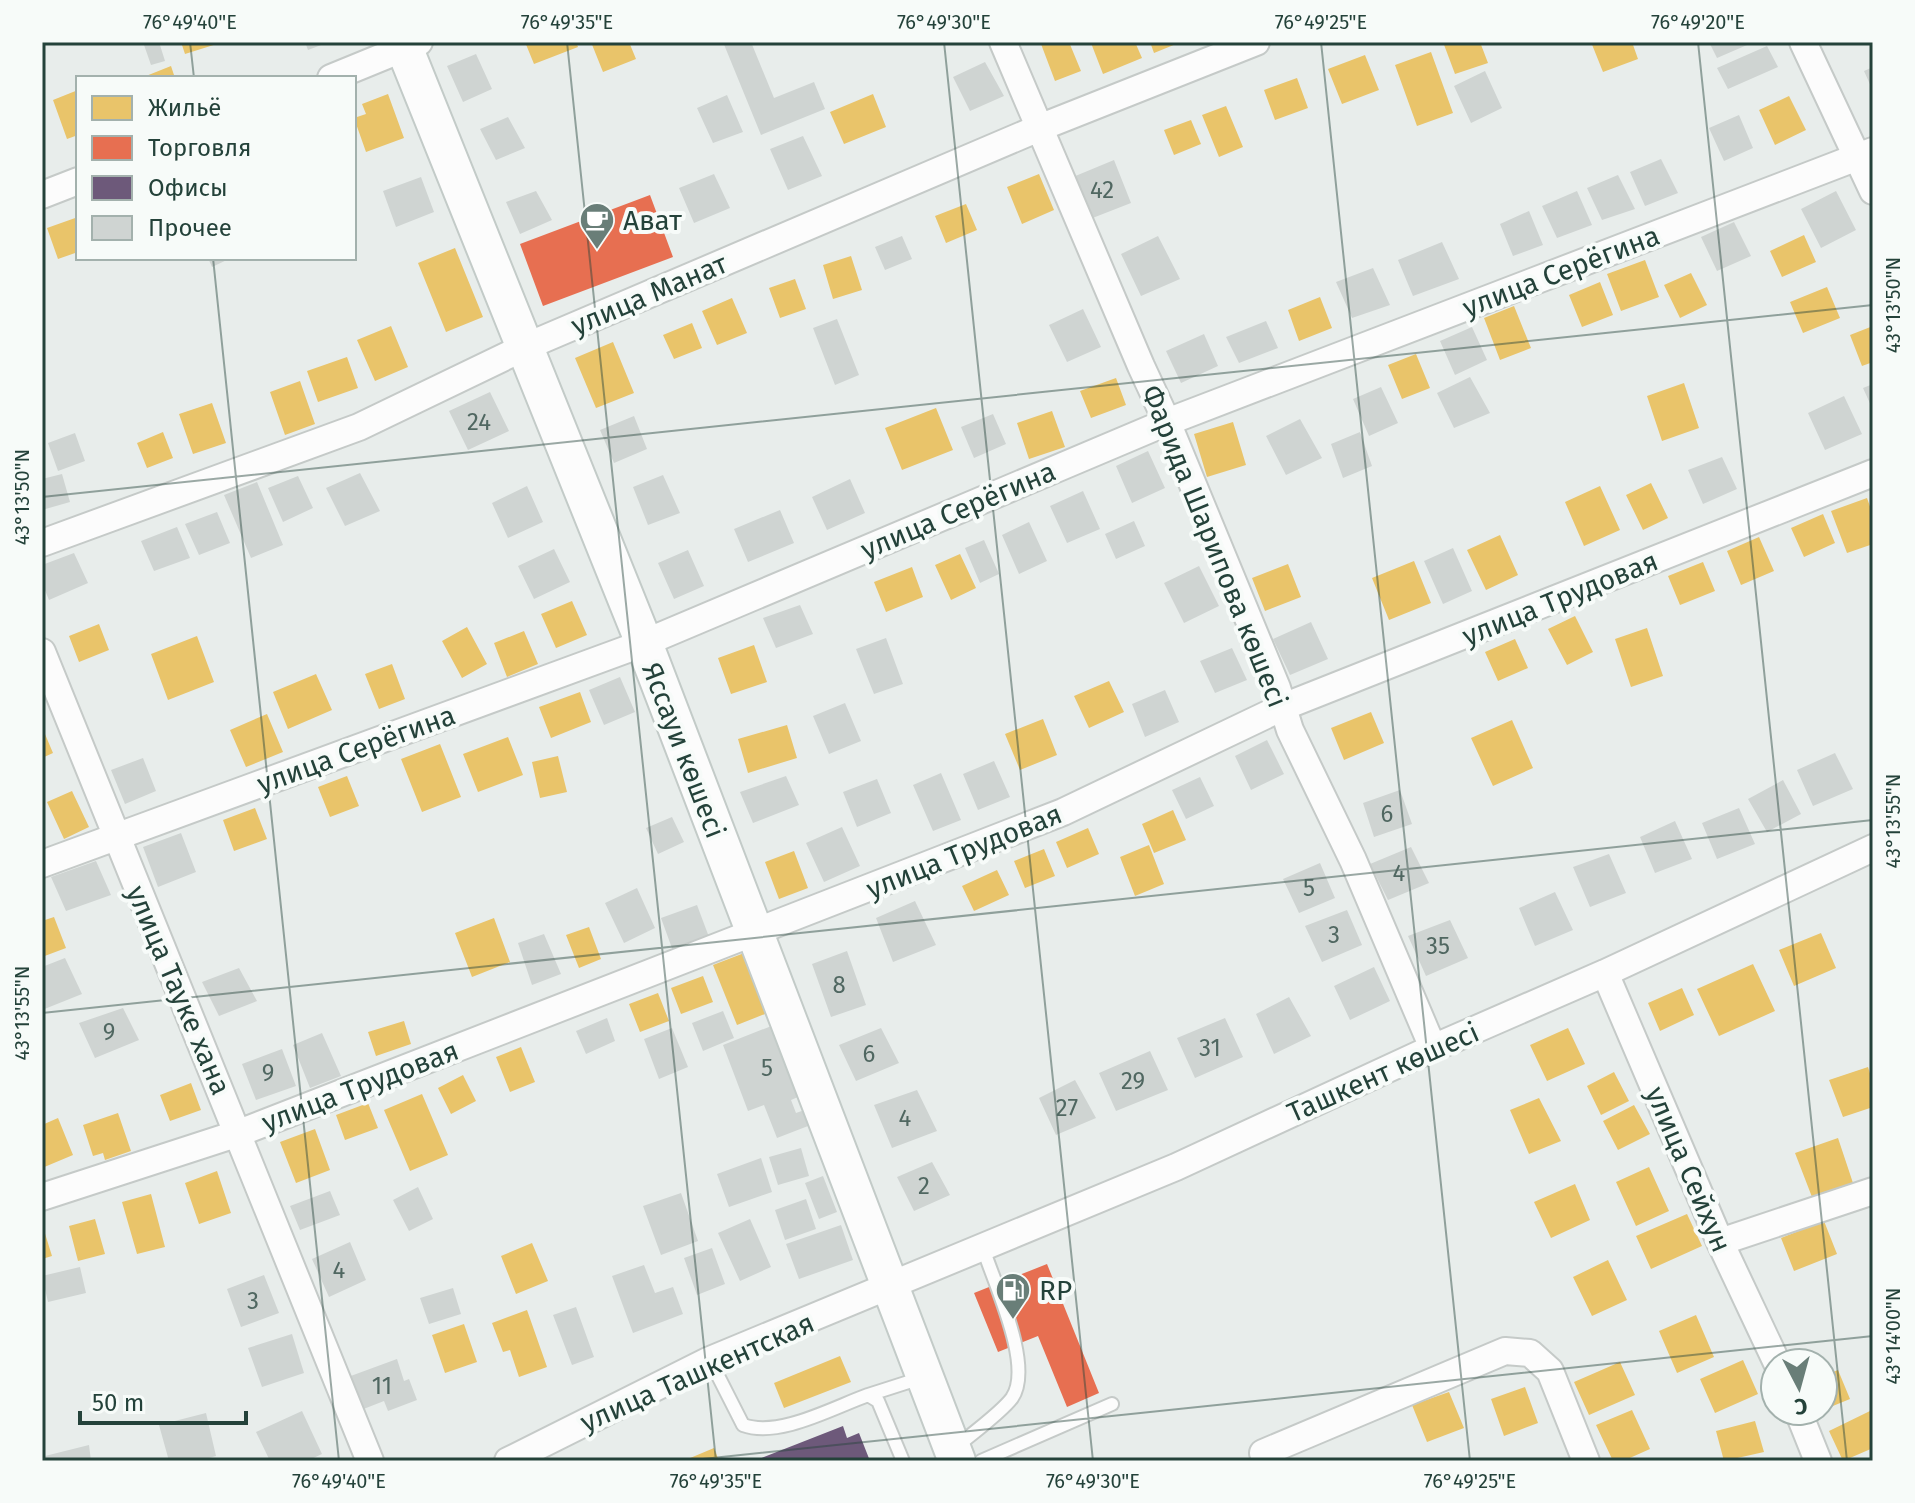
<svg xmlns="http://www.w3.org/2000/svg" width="1915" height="1503" viewBox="0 0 1915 1503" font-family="'Fira Sans',sans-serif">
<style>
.homes{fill:#e9c46a}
.shops{fill:#e76f51}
.offices{fill:#6d597a}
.building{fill:#cfd4d2}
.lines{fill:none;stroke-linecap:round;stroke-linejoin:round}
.service-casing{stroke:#c5cac8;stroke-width:16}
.minor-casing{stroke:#c5cac8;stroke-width:30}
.secondary-casing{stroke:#c3cbc8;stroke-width:40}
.service{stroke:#fcfcfc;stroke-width:12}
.minor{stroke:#fcfcfc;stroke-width:26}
.secondary{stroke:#fcfcfc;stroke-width:36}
.ticks{fill:none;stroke:#24423a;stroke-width:2;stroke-opacity:0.45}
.labels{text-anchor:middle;stroke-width:8;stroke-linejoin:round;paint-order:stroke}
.number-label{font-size:24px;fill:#506761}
.poi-label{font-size:28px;fill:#24423a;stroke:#f7fbf9;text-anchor:start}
.street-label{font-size:28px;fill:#24423a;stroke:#f7fbf9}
.neatline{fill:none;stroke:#24423a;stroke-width:3}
.ticks-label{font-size:20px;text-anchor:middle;fill:#24423a}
</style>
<rect width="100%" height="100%" fill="#e8edeb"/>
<!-- homes -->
<path class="homes" d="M181 42H220V43L185 54Z
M525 42H576L578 47 534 64Z
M591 42H629L636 59 603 72Z
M1045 42H1069L1081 71 1055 81 1041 44Z
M1095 42H1135L1142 58 1103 74 1091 43Z
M1150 42H1181L1154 53Z
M1443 42H1480L1488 63 1455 74Z
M1591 42H1632L1638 59 1603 72Z
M1431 52 1453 113 1417 126 1395 65Z
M1365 55 1379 90 1342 104 1328 69Z
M171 66 175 78H141Z
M1297 78 1308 108 1275 120 1264 90Z
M78 90V135L67 139 53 100Z
M388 94 404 138 366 152 354 118 366 114 362 104Z
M873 94 886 127 844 144 830 112Z
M1789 96 1806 130 1775 145 1759 110Z
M1226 106 1243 147 1219 157 1202 115Z
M1191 120 1201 144 1174 155 1164 130Z
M1039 174 1054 210 1022 224 1007 187Z
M966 204 977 230 946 243 935 216Z
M78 217V252L58 259 47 228Z
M1804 235 1816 262 1782 277 1770 251Z
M455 248 483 317 446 332 418 263Z
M851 256 862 290 833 299 823 265Z
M1645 260 1659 297 1621 311 1607 274Z
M1691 273 1707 305 1680 318 1664 285Z
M795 279 806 309 780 318 769 288Z
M1600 282 1613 315 1582 327 1569 295Z
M1827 287 1840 318 1803 333 1790 302Z
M1320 297 1332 328 1299 341 1288 310Z
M732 298 747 333 717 345 702 311Z
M1514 306 1531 348 1500 360 1484 318Z
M692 323 702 348 674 359 663 335Z
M391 326 408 367 375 381 357 340Z
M1873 326V362L1862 366 1850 335Z
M613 342 634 393 596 408 575 358Z
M1416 354 1430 388 1402 399 1388 365Z
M347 357 358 388 318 402 307 371Z
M1116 378 1126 405 1091 418 1080 391Z
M300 381 315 424 285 435 270 392Z
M1684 383 1699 428 1662 441 1647 396Z
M212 403 226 443 193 454 179 414Z
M936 408 953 450 902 470 885 428Z
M1052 411 1065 447 1029 459 1017 423Z
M1233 422 1246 465 1207 477 1194 434Z
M163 432 173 458 147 468 137 443Z
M1651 483 1668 518 1643 530 1626 495Z
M1600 486 1620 530 1584 546 1565 502Z
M1867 498 1873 515V544L1847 553 1831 511Z
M1823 514 1835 543 1804 557 1791 528Z
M1500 535 1518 575 1486 590 1467 550Z
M1759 537 1774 571 1741 585 1727 551Z
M960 554 976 588 951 600 935 565Z
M1414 561 1431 603 1389 620 1372 578Z
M1703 562 1715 591 1680 605 1668 576Z
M1288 564 1301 597 1265 611 1252 578Z
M912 567 923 597 886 612 874 582Z
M572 601 587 635 556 648 541 614Z
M1575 616 1593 652 1567 665 1548 629Z
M99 624 109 650 79 662 69 636Z
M467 627 487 664 462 678 442 641Z
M1647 628 1663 676 1631 687 1615 639Z
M524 631 538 664 507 677 494 643Z
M197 636 214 682 168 700 151 654Z
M1515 639 1528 668 1498 681 1485 652Z
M754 645 767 682 731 694 718 658Z
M392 664 405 699 379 709 365 674Z
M316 674 332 710 288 729 273 692Z
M1109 681 1124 712 1089 728 1074 696Z
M580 692 591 722 551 738 539 707Z
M1371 712 1384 743 1344 760 1331 728Z
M267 714 283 752 246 767 230 730Z
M1043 719 1057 755 1020 770 1005 734Z
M1512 720 1533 768 1493 786 1471 738Z
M787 725 797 758 748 773 738 739Z
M42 727 53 753 42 758Z
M508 737 523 775 478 792 463 754Z
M440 744 461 797 422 812 401 759Z
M558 756 567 792 540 798 532 762Z
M347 776 359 806 330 817 318 787Z
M72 791 89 827 64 839 47 802Z
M255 808 267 839 234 851 223 820Z
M1173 810 1186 840 1154 853 1142 824Z
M1088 828 1099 854 1067 868 1056 842Z
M1149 845 1164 884 1135 896 1120 857Z
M1044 849 1055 876 1025 888 1014 861Z
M794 851 808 888 779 899 765 862Z
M997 870 1009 895 974 911 962 886Z
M54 917 66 948 42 957V921Z
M494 918 510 962 472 977 455 933Z
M589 927 601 959 579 968 566 935Z
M1821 933 1836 968 1794 986 1779 950Z
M752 950 775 1010 737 1025 713 965Z
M1753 964 1775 1011 1719 1036 1697 989Z
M703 976 713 1002 681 1014 671 988Z
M1682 988 1694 1015 1660 1031 1648 1003Z
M658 993 669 1021 640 1032 629 1004Z
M404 1021 411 1044 376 1056 368 1032Z
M1568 1028 1585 1064 1547 1081 1530 1045Z
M521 1047 535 1082 510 1092 496 1057Z
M1868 1067 1873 1083V1107L1843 1117 1829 1080Z
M1614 1072 1629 1101 1601 1115 1587 1086Z
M463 1075 476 1101 451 1114 438 1088Z
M191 1083 201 1110 170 1121 160 1095Z
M422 1094 448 1155 410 1171 384 1110Z
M1539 1098 1561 1141 1529 1154 1510 1110Z
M368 1103 378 1128 345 1140 336 1115Z
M1634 1105 1650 1134 1618 1150 1603 1121Z
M118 1113 131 1151 105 1160 103 1153 93 1156 83 1125Z
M58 1118 73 1155 42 1168V1125Z
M315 1129 330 1170 296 1183 280 1142Z
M1838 1138 1853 1183 1812 1197 1795 1153Z
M1649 1167 1669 1211 1636 1226 1616 1182Z
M217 1171 231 1213 199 1224 185 1183Z
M1575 1184 1590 1220 1551 1238 1534 1202Z
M151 1194 165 1247 137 1254 122 1202Z
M1687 1214 1702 1246 1651 1269 1636 1236Z
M95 1219 105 1254 78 1261 69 1226Z
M1824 1221 1837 1254 1794 1271 1781 1238Z
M42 1224 52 1256 42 1259Z
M532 1243 548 1281 516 1294 501 1256Z
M1608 1260 1627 1300 1592 1316 1573 1277Z
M527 1310 547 1367 519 1377 510 1350 503 1352 492 1323Z
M1696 1315 1714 1357 1677 1373 1659 1331Z
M464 1324 477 1362 445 1373 432 1335Z
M840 1356 851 1382 784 1408 774 1383Z
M1743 1360 1758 1394 1715 1413 1700 1379Z
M1620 1362 1635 1395 1589 1415 1574 1382Z
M1838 1370 1850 1399 1823 1410V1376Z
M1525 1387 1538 1423 1504 1436 1491 1399Z
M1449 1392 1464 1428 1427 1442 1412 1405Z
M1632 1410 1650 1449 1623 1461H1613L1596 1425Z
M1870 1411 1873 1417V1448L1843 1461 1829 1431Z
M1755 1421 1764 1452 1724 1461 1716 1431Z
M714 1448 719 1461H683Z"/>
<!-- shops -->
<path class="shops" d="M650 195 673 257 543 306 520 244Z
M1047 1264 1099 1393 1067 1407 1038 1336 998 1352 974 1293Z"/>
<!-- offices -->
<path class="offices" d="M843 1426 847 1438 859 1433 870 1461H754Z"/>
<!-- building -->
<path class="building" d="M143 42H159L165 61 151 65Z
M305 42H329L308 50Z
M723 42H751L774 98 814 82 825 109 761 135Z
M1709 42H1754L1717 58Z
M1767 46 1778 67 1728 89 1717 68Z
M476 54 492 89 463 102 447 66Z
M985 62 1004 96 970 111 953 77Z
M1873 67V91L1864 71Z
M1485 71 1502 108 1471 123 1454 86Z
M727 95 743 132 713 143 697 108Z
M1739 115 1753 148 1724 161 1709 128Z
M508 117 525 148 496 160 480 129Z
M803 136 822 176 788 190 770 149Z
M1661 159 1678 193 1645 206 1630 172Z
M1114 160 1131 203 1090 219 1073 177Z
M714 174 730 208 694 223 679 188Z
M1618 175 1635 209 1602 220 1587 188Z
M421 177 434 212 396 227 383 191Z
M536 191 552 220 520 234 506 202Z
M1577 191 1592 225 1557 238 1542 206Z
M1836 191 1856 230 1821 248 1801 209Z
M1529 211 1543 245 1513 256 1500 224Z
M1734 222 1751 256 1717 271 1701 237Z
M902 236 912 259 885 270 875 247Z
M1158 236 1180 279 1141 296 1121 254Z
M1442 242 1459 279 1413 296 1398 260Z
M208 258H231L212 267Z
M1373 268 1390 305 1352 318 1336 282Z
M1083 309 1101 347 1067 362 1049 325Z
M837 319 859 375 835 385 813 328Z
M1266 321 1278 348 1239 363 1226 337Z
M1472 327 1487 360 1455 375 1440 341Z
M1204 334 1218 366 1181 383 1166 351Z
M1470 377 1490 413 1454 428 1437 393Z
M1873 384V410L1863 388Z
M1381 387 1398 423 1369 436 1353 399Z
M490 392 509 431 468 450 449 411Z
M1844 396 1862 434 1825 450 1808 413Z
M993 414 1006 444 974 458 961 427Z
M634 416 647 449 614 463 600 430Z
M1300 419 1322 458 1286 475 1266 436Z
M1360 432 1372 466 1343 478 1331 444Z
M75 433 85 461 58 471 48 443Z
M1148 451 1165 488 1132 503 1116 466Z
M1722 457 1737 489 1703 504 1688 470Z
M360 473 380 511 345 526 326 488Z
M62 474 70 502 42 510V479Z
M663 475 680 513 648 525 633 487Z
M298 476 313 508 283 522 268 488Z
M850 479 865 513 827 530 812 497Z
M257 482 283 545 251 558 224 495Z
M527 486 543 522 508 538 492 503Z
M1083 491 1100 529 1067 543 1050 506Z
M780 510 794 543 748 562 734 529Z
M217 512 230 543 199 555 185 524Z
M1134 521 1145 546 1116 559 1105 534Z
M1029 522 1047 561 1019 574 1002 535Z
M177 527 190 558 154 571 141 541Z
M984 540 999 574 980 583 965 548Z
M1453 548 1472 591 1443 604 1424 561Z
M554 549 570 582 534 599 518 566Z
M688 550 704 586 674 599 658 563Z
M74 553 88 583 49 600 42 583V565Z
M1199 566 1219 606 1184 623 1164 583Z
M800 605 813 634 776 648 763 618Z
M1311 622 1328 659 1290 675 1273 639Z
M886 638 903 684 874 694 856 649Z
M1232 648 1247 680 1215 693 1200 661Z
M620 677 635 712 604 725 589 690Z
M1165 690 1179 722 1145 737 1132 704Z
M845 703 861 741 829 754 813 716Z
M1267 740 1284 774 1251 790 1235 756Z
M1835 753 1853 789 1813 806 1797 770Z
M143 758 156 791 125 804 111 770Z
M994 761 1010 797 978 810 963 774Z
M941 773 961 820 933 831 913 785Z
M786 776 799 805 753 823 740 792Z
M1200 777 1214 806 1186 819 1172 790Z
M877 779 891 813 857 827 843 792Z
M1783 780 1801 814 1767 832 1748 799Z
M1400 790 1412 824 1374 837 1363 803Z
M1739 808 1755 844 1717 859 1702 823Z
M672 817 684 842 658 854 646 828Z
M1675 821 1692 859 1655 873 1640 837Z
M842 827 860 866 824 882 806 843Z
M181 833 196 872 158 887 143 847Z
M1411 847 1429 883 1388 900 1370 864Z
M1609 854 1626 893 1590 907 1573 867Z
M96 861 111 895 66 911 51 877Z
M1320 863 1335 898 1299 913 1283 879Z
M637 888 655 928 624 943 605 903Z
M1555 892 1573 930 1535 946 1519 908Z
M915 901 936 945 893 962 876 918Z
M697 905 709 937 673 951 661 918Z
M1347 910 1362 945 1322 962 1305 926Z
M1450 920 1468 958 1426 976 1408 936Z
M544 934 561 974 532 985 518 943Z
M847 951 866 1005 831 1017 812 964Z
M65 958 82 994 42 1010V967Z
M1374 967 1390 1001 1350 1020 1334 986Z
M239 968 257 1001 219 1016 202 982Z
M1289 997 1311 1036 1274 1054 1256 1014Z
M123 1008 139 1040 95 1058 79 1023Z
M723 1011 734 1038 703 1051 692 1023Z
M607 1018 615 1041 586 1054 576 1031Z
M1225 1018 1243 1057 1195 1078 1177 1038Z
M784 1021 812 1091 791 1100 796 1113 816 1106 821 1121 777 1138 764 1105 748 1111 723 1045Z
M672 1028 688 1067 659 1079 644 1039Z
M881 1028 899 1063 856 1081 839 1045Z
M322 1033 341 1076 310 1088 293 1045Z
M282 1049 296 1086 256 1100 242 1064Z
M1150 1051 1168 1090 1116 1111 1099 1073Z
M1075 1080 1096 1118 1056 1135 1039 1098Z
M917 1090 937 1131 892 1148 874 1105Z
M801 1148 809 1176 778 1185 769 1157Z
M761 1158 772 1192 729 1207 717 1174Z
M932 1162 950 1195 914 1211 897 1177Z
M823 1176 837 1212 819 1219 805 1183Z
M418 1187 433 1219 409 1231 393 1200Z
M330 1191 340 1215 300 1230 290 1206Z
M681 1193 698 1241 661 1255 643 1206Z
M806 1199 816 1229 785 1240 775 1210Z
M750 1219 771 1267 740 1281 718 1233Z
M841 1225 853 1260 799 1279 786 1244Z
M350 1242 366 1280 329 1297 312 1259Z
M712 1248 725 1284 697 1295 684 1258Z
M644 1265 655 1293 673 1287 683 1314 633 1333 612 1276Z
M80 1267 86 1293 48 1302 42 1276Z
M264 1275 279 1313 241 1327 227 1289Z
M453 1288 461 1314 429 1324 420 1298Z
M576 1307 594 1357 572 1365 553 1315Z
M292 1334 304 1373 262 1387 248 1348Z
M397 1359 404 1381 409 1379 417 1400 388 1411 384 1401 361 1410 348 1377Z
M302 1411 322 1454 307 1461H270L256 1432Z
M206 1413 216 1456 199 1461H169L159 1425Z
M89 1445 91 1461H46L45 1456Z"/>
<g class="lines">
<defs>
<path id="service" d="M710 1360 743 1425C779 1438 832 1408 868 1395L878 1401 903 1461
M868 1395 921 1378
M955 1448C970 1435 1001 1413 1012 1398 1034 1366 994 1283 983 1248
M981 1461 1112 1404"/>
<path id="minor" d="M1003 42 1141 366 1167 422 1277 688 1290 730 1353 860 1433 1048
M1803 42 1873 191
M331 78 419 42
M42 195 78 181
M42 543 359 427 525 347 1039 128 1256 42
M42 652 370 1461
M42 864 644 643 1167 422 1873 151
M1605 973 1720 1242 1777 1363
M42 1197 239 1133 1063 812 1283 707 1873 473
M1720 1242 1873 1191
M1798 1411 1818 1461
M1263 1453 1505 1351 1530 1353 1550 1371 1586 1461
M508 1461 710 1360 1176 1167 1433 1048 1605 973 1873 848"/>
<path id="secondary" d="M402 42 644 643 957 1461"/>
</defs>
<!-- service casing -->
<use href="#service" class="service-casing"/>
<!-- minor casing -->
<use href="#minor" class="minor-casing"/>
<!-- secondary casing -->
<use href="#secondary" class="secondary-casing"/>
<!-- service -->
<use href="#service" class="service"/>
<!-- minor -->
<use href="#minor" class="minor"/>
<!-- secondary -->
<use href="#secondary" class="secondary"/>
</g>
<!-- ticks -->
<path class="ticks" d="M190 42 194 78M567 42 716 1461M944 42 1093 1461M1321 42 1470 1461M1698 42 1847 1461M213 258 339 1461M42 497 1873 305M42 1013 1873 820M684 1461 1873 1336"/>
<!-- icons -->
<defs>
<symbol id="cafe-pin" viewBox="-11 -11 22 30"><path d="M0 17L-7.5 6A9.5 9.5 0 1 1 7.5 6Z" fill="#697e78" stroke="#f7fbf9"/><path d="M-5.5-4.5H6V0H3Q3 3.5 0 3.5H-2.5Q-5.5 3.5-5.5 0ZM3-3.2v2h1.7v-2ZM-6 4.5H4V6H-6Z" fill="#fff"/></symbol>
<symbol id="fuel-pin" viewBox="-11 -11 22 30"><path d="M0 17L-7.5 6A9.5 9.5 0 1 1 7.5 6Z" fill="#697e78" stroke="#f7fbf9"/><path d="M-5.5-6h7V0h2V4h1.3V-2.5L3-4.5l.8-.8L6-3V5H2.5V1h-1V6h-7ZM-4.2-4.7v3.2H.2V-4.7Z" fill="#fff"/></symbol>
</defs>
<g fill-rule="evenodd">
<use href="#cafe-pin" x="577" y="200" width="40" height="54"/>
<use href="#fuel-pin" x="993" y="1270" width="40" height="54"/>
</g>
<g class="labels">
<!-- number labels -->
<g class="number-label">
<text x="1102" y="198">42</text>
<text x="479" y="430">24</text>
<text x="1387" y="822">6</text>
<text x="1399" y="881">4</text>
<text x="1309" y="896">5</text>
<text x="1334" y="943">3</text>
<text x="1438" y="954">35</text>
<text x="839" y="993">8</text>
<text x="109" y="1040">9</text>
<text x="1210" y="1056">31</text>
<text x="869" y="1062">6</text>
<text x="767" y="1076">5</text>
<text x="268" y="1081">9</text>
<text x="1133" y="1089">29</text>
<text x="1067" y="1116">27</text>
<text x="905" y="1126">4</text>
<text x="924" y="1194">2</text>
<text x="339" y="1278">4</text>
<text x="253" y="1309">3</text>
<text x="382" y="1394">11</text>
</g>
<!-- poi labels -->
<g class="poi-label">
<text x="623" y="230">Ават</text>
<text x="1039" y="1300">RP</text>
</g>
<!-- street labels -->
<g class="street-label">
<text transform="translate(1561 271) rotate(-21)" y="10">улица Серёгина</text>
<text transform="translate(649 294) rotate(-23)" y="10">улица Манат</text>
<text transform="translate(958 510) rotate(-23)" y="10">улица Серёгина</text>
<text transform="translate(1215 546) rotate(68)" y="10">Фарида Шарипова көшесі</text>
<text transform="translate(1560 598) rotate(-22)" y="10">улица Трудовая</text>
<text transform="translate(356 749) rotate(-20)" y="10">улица Серёгина</text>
<text transform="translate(684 750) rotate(69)" y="10">Яссауи көшесі</text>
<text transform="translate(964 851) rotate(-22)" y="10">улица Трудовая</text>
<text transform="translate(179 990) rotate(67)" y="10">улица Тауке хана</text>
<text transform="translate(1383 1072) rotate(-24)" y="10">Ташкент көшесі</text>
<text transform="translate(360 1086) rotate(-21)" y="10">улица Трудовая</text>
<text transform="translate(1689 1169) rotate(67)" y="10">улица Сейхун</text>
<text transform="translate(697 1372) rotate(-24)" y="10">улица Ташкентская</text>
</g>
</g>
<!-- border -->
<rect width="1915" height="1503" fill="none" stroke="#f7fbf9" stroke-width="88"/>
<!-- legend -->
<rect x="76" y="76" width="280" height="184" fill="#f7fbf9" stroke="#a3b1ad" stroke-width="2"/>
<rect x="92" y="96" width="40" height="24" fill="#e9c46a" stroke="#a3b1ad" stroke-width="2"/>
<text x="148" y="116" font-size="24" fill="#24423a">Жильё</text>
<rect x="92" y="136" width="40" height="24" fill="#e76f51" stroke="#a3b1ad" stroke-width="2"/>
<text x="148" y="156" font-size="24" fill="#24423a">Торговля</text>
<rect x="92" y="176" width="40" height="24" fill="#6d597a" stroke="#a3b1ad" stroke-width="2"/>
<text x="148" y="196" font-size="24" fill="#24423a">Офисы</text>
<rect x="92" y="216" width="40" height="24" fill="#cfd4d2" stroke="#a3b1ad" stroke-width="2"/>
<text x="148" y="236" font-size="24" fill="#24423a">Прочее</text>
<!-- north arrow -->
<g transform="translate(1799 1387) rotate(174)"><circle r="38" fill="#f7fbf9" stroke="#a3b1ad" stroke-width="2"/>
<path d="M0-6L14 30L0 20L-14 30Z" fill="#697e78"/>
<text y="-12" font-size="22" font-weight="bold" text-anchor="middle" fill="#24423a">С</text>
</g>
<!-- scale -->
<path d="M80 1411v12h166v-12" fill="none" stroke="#24423a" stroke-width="4"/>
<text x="92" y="1411" font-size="24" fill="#24423a" stroke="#f7fbf9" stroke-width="6" paint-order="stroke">50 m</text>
<rect x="44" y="44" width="1827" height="1415" class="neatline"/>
<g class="ticks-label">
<text x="190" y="29">76°49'40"E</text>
<text x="567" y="29">76°49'35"E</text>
<text x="944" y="29">76°49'30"E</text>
<text x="1321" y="29">76°49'25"E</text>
<text x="1698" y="29">76°49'20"E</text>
<text transform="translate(1893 305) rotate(-90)" y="7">43°13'50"N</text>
<text transform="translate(22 497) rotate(-90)" y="7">43°13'50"N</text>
<text transform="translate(1893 821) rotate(-90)" y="7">43°13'55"N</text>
<text transform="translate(22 1013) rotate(-90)" y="7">43°13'55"N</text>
<text transform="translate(1893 1336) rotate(-90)" y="7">43°14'00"N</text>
<text x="339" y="1488">76°49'40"E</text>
<text x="716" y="1488">76°49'35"E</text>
<text x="1093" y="1488">76°49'30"E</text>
<text x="1470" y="1488">76°49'25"E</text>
</g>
</svg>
